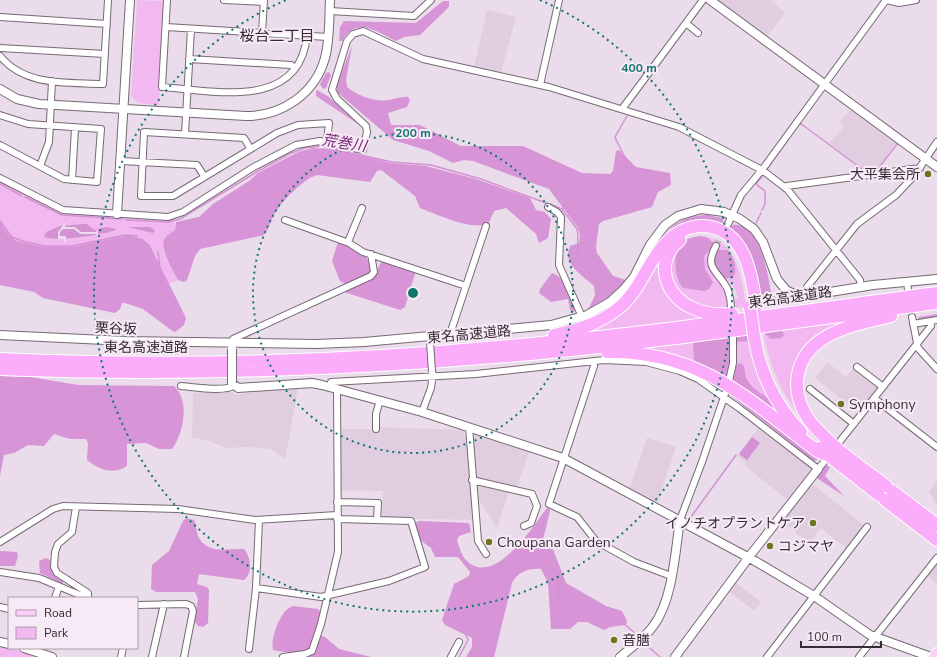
<svg xmlns="http://www.w3.org/2000/svg" width="937" height="657" viewBox="0 0 937 657" font-family="'Nunito Sans','Noto Sans JP',sans-serif">
<style>
.built{fill:#e1cde0}
.green{fill:#f2b9f1}
.forest{fill:#d794d6}
.water{fill:#d491d3}
.pier{fill:#eadcea}
.lines{fill:none;stroke-linecap:round;stroke-linejoin:round}
.stream{stroke:#d491d3;stroke-width:1.5}
.minor-tunnel{stroke:#c5b9c5;stroke-width:6;stroke-dasharray:6 3;stroke-linecap:butt}
.minor-casing{stroke:#766a75;stroke-width:8}
.tertiary-casing{stroke:#766a75;stroke-width:10}
.primary-casing{stroke:#fff;stroke-width:12}
.motorway-casing{stroke:#fff;stroke-width:14}
.minor{stroke:#fff;stroke-width:6}
.tertiary{stroke:#fff;stroke-width:8}
.primary{stroke:#fdcdfc;stroke-width:10}
.motorway{stroke:#fbacfa;stroke-width:12}
.minor-bridge-casing{stroke:#766a75;stroke-width:8;stroke-linecap:butt}
.tertiary-bridge-casing{stroke:#766a75;stroke-width:10;stroke-linecap:butt}
.motorway-bridge-casing{stroke:#fff;stroke-width:14;stroke-linecap:butt}
.minor-bridge{stroke:#fff;stroke-width:6}
.tertiary-bridge{stroke:#fff;stroke-width:8}
.motorway-bridge{stroke:#fbacfa;stroke-width:12}
.ring{fill:none;stroke:#0f766e;stroke-width:2;stroke-dasharray:2 4}
.poi-dot{fill:#6a7622;stroke:#f8e9f7;stroke-width:1.5}
.labels{text-anchor:middle;stroke-width:4;stroke-linejoin:round;paint-order:stroke}
.poi-label{font-size:14px;fill:#332e33;stroke:#f8e9f7;text-anchor:start}
.street-label{font-size:14px;fill:#332e33;stroke:#f8e9f7}
.neighbourhood-label{font-size:15px;fill:#332e33;stroke:#f8e9f7}
.water-label{font-size:15px;font-style:italic;fill:#712373;stroke:#f8e9f7}
.centre{fill:#0f766e;stroke:#f8e9f7;stroke-width:2}
.ring-label{font-size:12px;text-anchor:middle;font-weight:bold;fill:#0f766e;stroke:#f8e9f7;stroke-width:4;stroke-linejoin:round;paint-order:stroke}
</style>
<rect width="100%" height="100%" fill="#eadcea"/>
<!-- built -->
<path class="built" d="M715 0H771L785 13 766 38Z
M487 10 516 17 501 73 474 67Z
M852 108 897 142 877 169 866 171 829 143 843 128 840 121Z
M827 362 846 377 854 367 880 387 864 407 857 401 852 408 815 378Z
M298 389 285 459 270 449 247 447 226 448 209 441 192 438 193 393 233 392 236 395 259 391Z
M374 427 464 430V436H466L474 520 382 518 383 491 339 490V429H374Z
M759 427 812 467 813 472 789 501 745 466 747 463 737 456Z
M471 430 530 449 517 488 476 478Z
M647 438 676 447 657 504 630 488Z
M937 480V506L929 492Z
M476 482 509 491 497 528 478 499Z
M811 483 865 526 847 549 821 528 809 543 781 521Z
M937 561V584L926 575Z
M735 582 761 602 755 611 728 591Z"/>
<!-- green -->
<path class="green" d="M137 0 165 1 159 105 138 103 131 96Z
M0 182 62 213 162 219 174 218 175 230 163 241 164 252 178 280 169 284C164 274 155 249 147 242 142 237 132 235 126 235L69 247H45L16 241 8 234 0 222Z
M700 236C737 238 742 277 746 307L734 308V300L738 297 733 285 721 276 714 244C700 268 715 271 725 290 728 296 728 302 729 309L715 310 688 302 671 284 670 257 688 239Z
M663 252 662 279 712 317 577 333 598 325Z
M853 320 801 354 802 419C781 393 769 365 763 332Z
M746 334 785 419 733 381 736 363V337Z
M730 338V369L627 349Z
M0 646 29 653 36 657H0Z"/>
<!-- forest -->
<path class="forest" d="M443 1H449V7L420 35 404 37 396 41C377 32 356 15 342 41H339L340 27 344 21 416 23Z
M352 46 346 80 347 87C358 96 375 102 389 100 396 99 401 96 408 97L410 100 407 107 388 113 391 125H420L461 146H523L582 173 610 174 613 171 616 151 619 150 636 167 670 173 671 185 658 192 652 207 603 221 599 224 596 247 597 253 613 276 623 279 624 282 607 298 589 308 595 295 594 286C583 275 562 265 570 246L579 243 580 235 578 228 549 189 473 161 464 160 453 163 429 151 393 140 337 92V84Z
M329 72 331 75 326 88 323 89 320 84 326 73Z
M317 90 329 97 358 124 316 96V91Z
M313 148 335 149 391 163 426 166 476 179 530 198 536 210 545 212 551 219 548 238 539 243 536 234 506 208 494 211 489 223C474 232 436 214 420 208L415 196 381 170 377 171 370 182 317 175C303 179 281 202 274 215 270 222 269 230 264 235L200 249 195 256 187 280 184 282 178 280C174 272 158 246 165 238 167 235 172 233 175 230L176 222 199 217 213 204 249 181 258 173 298 152Z
M708 215 722 218 725 225 717 223 657 245C669 225 686 215 708 215Z
M0 222 8 234 16 241 45 247H72L129 235 143 239 150 245 186 318 184 325 175 332 171 330 143 309 125 303H122L120 309 115 313 43 298 34 292 0 285Z
M733 225C759 221 768 274 771 292L772 295 780 299 778 304 766 305 761 304 729 229Z
M700 236 706 237 714 243 711 248 704 256 705 269 713 282 709 289 704 291 683 288C674 278 672 253 682 243 687 238 694 237 700 236Z
M343 242C354 249 373 256 371 273L345 284 340 281 332 261 337 245 338 243Z
M717 250H728C734 256 739 272 732 278H724C715 270 711 261 717 250Z
M383 261 414 272 415 274 405 307 400 310 344 292 375 275 380 264Z
M552 273C566 277 572 299 577 310L573 312 570 310 568 299 551 302 539 293 540 289Z
M937 314V318L920 320 918 319 919 317Z
M782 330 784 336 781 338 771 339 765 334 766 332Z
M748 334 749 341 736 342 737 336Z
M729 337 731 362 727 378 694 363 693 342Z
M740 363 744 366C745 371 745 377 748 381 755 393 771 396 775 408L773 410 733 383 736 366Z
M0 376 31 377 78 385 174 386C190 400 184 433 172 449H159L146 443 127 444V466C114 475 99 470 87 460L88 443 86 439H70L54 434 44 446 28 445 14 453 4 455 0 476Z
M732 392 817 457V460L814 461 731 396Z
M826 465 830 467 825 476 844 496 817 478V475Z
M549 508 550 511 543 540 551 544 566 583 606 606 622 611 627 621 626 625 610 627 604 630 587 622H578L570 629H551L548 583 541 569C530 568 517 572 512 583L494 657H466L472 647V638L445 625 442 620 454 584 469 576 470 572 458 557H435L431 548 420 540 415 523 419 521 469 523 471 532 459 536 457 540C459 546 461 555 466 560 493 589 533 527 546 509Z
M186 518 194 520C197 526 196 533 199 538 209 555 229 548 244 549 251 557 253 573 244 580L199 574 197 584 207 587 209 590 208 623 203 627 198 626 194 621 198 599 195 592H156L151 589 152 565 169 551 183 521Z
M0 551 17 552 18 556 15 566H0Z
M46 558 50 560 52 572 63 580V584L40 573 39 561Z
M294 606 318 609 320 611C319 618 313 646 308 650 299 655 283 652 273 650 270 639 281 607 294 606Z
M321 636 325 637 339 649 371 657H307L314 653Z"/>
<!-- water -->
<path class="water" d="M83 224H87L94 230 106 227 117 229C107 235 56 242 44 237L46 232 60 226Z
M127 227H150L155 230 153 233Z
M752 437 760 443 747 460 739 454Z"/>
<!-- pier -->
<path class="pier" d="M65 223V227H75L81 232H96L98 228V236L96 234H80L74 229H63L60 232V236H66V242H64V239H58V232Z"/>
<g class="lines">
<!-- stream -->
<path class="stream" d="M789 138 800 123 866 172 877 170 898 143
M767 169 788 140
M0 184 22 196
M25 197 62 215 122 219
M550 204 562 209 577 229 578 235 577 258 601 288
M562 209 570 199C576 197 583 199 589 197 598 194 630 180 628 169 627 158 619 147 615 137L627 116
M762 210 765 204V191L756 184 763 175
M126 220 168 222 180 219 255 173 291 153 305 148 320 146 392 162 431 165 481 179 546 203
M0 221 12 237 22 241 45 246H72L125 235 137 236
M756 223 761 213
M158 252 162 284 169 293
M588 309 591 308 601 288 624 280
M688 521 736 455
M658 626 669 604
M643 642 660 657
M459 657 468 640 462 627V619L477 596 491 587 500 567 507 562 544 557 549 560 559 583V600L561 606 592 608 621 621 639 637"/>
<!-- minor-tunnel -->
<path class="minor-tunnel" d="M716 246 724 231"/>
<defs>
<path id="minor" d="M167 0 162 87C214 91 300 111 307 35
M224 0 264 2
M887 0 899 3 916 0
M330 11 414 16 431 0
M0 17 107 24
M686 23 698 33
M166 27 328 37
M262 33 264 0
M0 48 105 54
M0 56C25 87 67 82 103 84L108 0
M189 59 291 65 295 68
M540 85 559 0
M622 109 703 0
M0 115 28 124 101 129 97 182 64 179 0 145
M185 134 191 29
M250 148 244 138 144 132 141 196H173L277 133 298 125 329 123 327 141
M121 161 197 165 204 176
M40 166 49 142 52 81
M0 178 63 210 168 217 183 212 252 168 296 145 320 141 363 150 367 132 366 126 337 99 332 90 347 41 353 34 363 31 423 59 549 87 679 127 762 170 787 189 860 280 861 287
M72 180 75 128
M785 188 787 186 920 168
M548 207 557 212 561 217 559 265 582 317
M285 220 349 243 363 252 466 286
M728 224 741 195 762 170 886 0
M348 242 362 208
M716 246C703 269 719 271 728 290 730 296 731 302 731 308
M907 282 908 290
M808 295 807 287 857 224 896 195 914 176 937 142
M912 317 918 348 937 369
M913 324 937 320
M452 334V328L486 226
M232 342 233 339 371 276 374 272 371 254
M594 361V366L549 504 577 517 596 541 634 562 671 576
M857 367 883 387
M729 381 733 363V334
M181 386C194 387 224 392 233 386
M330 387 331 382 476 374 604 360 646 362 680 371 698 379 739 408 818 469 824 462
M810 389 854 424
M874 398 937 447
M422 412 431 388 433 374
M469 427 478 541 486 554
M376 429V414L380 400
M841 440 931 326V321
M472 480 532 494 537 506 531 523 524 526
M337 502 378 503 377 520
M76 507 72 532 58 544 55 552 54 567 57 573 88 593V598
M680 520 702 462 727 388
M0 542 53 509 63 506 178 509 255 520 337 515
M0 572 39 578 87 598
M256 588 321 597 389 581 425 567 411 521 337 519
M55 598 59 586
M137 605 186 604 191 606 193 611 184 657
M0 607 9 609
M249 649 256 588 259 520
M121 657 123 648
M152 657 164 604
M283 657 305 654 312 651 321 624 338 552 337 389
M451 657 459 642
M767 657 867 527
M859 657 937 558"/>
<path id="tertiary" d="M710 0 937 167
M0 89 17 99 39 104 246 116C282 116 315 94 325 58 330 40 329 19 330 0
M117 214 130 0
M0 335 126 341 316 344 364 342 551 325 587 315 610 302 623 290 634 277 650 245 665 225 678 216 701 209 724 212 740 219 754 229 763 242 777 279 786 290 792 293 799 295 818 294 873 285 937 279
M232 383 238 388 312 383 322 385 422 412 563 458 755 561 814 596 870 635 931 657
M0 642 9 644
M24 648 52 657
M620 657C632 647 645 638 654 625 673 599 675 552 680 520
M675 657 752 553 818 469"/>
<path id="primary" d="M934 657 937 653"/>
<path id="motorway" d="M680 240C653 261 665 298 695 309 706 314 719 315 732 314
M554 335C578 330 601 323 620 307 641 289 647 262 666 243 676 232 688 226 703 226 745 228 752 274 756 307
M754 336C760 373 775 405 801 432
M607 352C698 350 749 399 817 451L824 454
M0 359C170 367 341 362 510 346 653 333 795 312 937 293
M0 369C173 376 347 370 519 355 659 343 798 321 937 303
M819 448 879 495
M886 486C861 467 834 449 813 425 803 413 797 399 797 383 799 334 852 325 891 316
M892 491 937 525
M885 500 937 540"/>
</defs>
<!-- minor casing -->
<use href="#minor" class="minor-casing"/>
<!-- tertiary casing -->
<use href="#tertiary" class="tertiary-casing"/>
<!-- primary casing -->
<use href="#primary" class="primary-casing"/>
<!-- motorway casing -->
<use href="#motorway" class="motorway-casing"/>
<!-- minor -->
<use href="#minor" class="minor"/>
<!-- tertiary -->
<use href="#tertiary" class="tertiary"/>
<!-- primary -->
<use href="#primary" class="primary"/>
<!-- motorway -->
<use href="#motorway" class="motorway"/>
<defs>
<path id="minor-bridge" d="M430 342 432 372"/>
<path id="tertiary-bridge" d="M232 349V383"/>
<path id="motorway-bridge" d="M750 307 754 336"/>
</defs>
<!-- minor-bridge casing -->
<use href="#minor-bridge" class="minor-bridge-casing"/>
<!-- tertiary-bridge casing -->
<use href="#tertiary-bridge" class="tertiary-bridge-casing"/>
<!-- motorway-bridge casing -->
<use href="#motorway-bridge" class="motorway-bridge-casing"/>
<!-- minor-bridge -->
<use href="#minor-bridge" class="minor-bridge"/>
<!-- tertiary-bridge -->
<use href="#tertiary-bridge" class="tertiary-bridge"/>
<!-- motorway-bridge -->
<use href="#motorway-bridge" class="motorway-bridge"/>
</g>
<!-- distance rings -->
<g class="ring">
<circle cx="413" cy="293" r="160"/>
<path d="M540 0A319 319 0 1 1 286 0"/>
</g>
<!-- markers -->
<g class="poi-dot">
<circle cx="928" cy="174" r="4"/>
<circle cx="841" cy="404" r="4"/>
<circle cx="813" cy="523" r="4"/>
<circle cx="489" cy="542" r="4"/>
<circle cx="770" cy="546" r="4"/>
<circle cx="614" cy="640" r="4"/>
</g>
<g class="labels">
<!-- poi labels -->
<g class="poi-label">
<text x="920" y="179" text-anchor="end">大平集会所</text>
<text x="849" y="409">Symphony</text>
<text x="805" y="528" text-anchor="end">イノチオプラントケア</text>
<text x="497" y="547">Choupana Garden</text>
<text x="778" y="551">コジマヤ</text>
<text x="622" y="645">音膳</text>
</g>
<!-- street labels -->
<g class="street-label">
<text transform="translate(790 297) rotate(-8)" y="5">東名高速道路</text>
<text transform="translate(116 328) rotate(2)" y="5">栗谷坂</text>
<text transform="translate(469 334) rotate(-5)" y="5">東名高速道路</text>
<text x="146" y="352">東名高速道路</text>
</g>
<!-- neighbourhood labels -->
<g class="neighbourhood-label">
<text x="277" y="41">桜台二丁目</text>
</g>
<!-- water labels -->
<g class="water-label">
<text transform="translate(344 143) rotate(9)" y="5">荒巻川</text>
</g>
</g>
<circle cx="413" cy="293" r="6" class="centre"/>
<g class="ring-label">
<text x="639" y="72">400 m</text>
<text x="413" y="137">200 m</text>
</g>
<!-- legend -->
<rect x="8" y="597" width="130" height="52" fill="#f8e9f7" stroke="#a99ea9"/>
<rect x="16" y="610" width="20" height="6" fill="#fdcdfc" stroke="#a99ea9"/>
<text x="44" y="617" font-size="12" fill="#332e33">Road</text>
<rect x="16" y="627" width="20" height="12" fill="#f2b9f1" stroke="#a99ea9"/>
<text x="44" y="637" font-size="12" fill="#332e33">Park</text>
<!-- scale -->
<path d="M801 641v6h80v-6" fill="none" stroke="#332e33" stroke-width="2"/>
<text x="807" y="641" font-size="12" fill="#332e33" stroke="#f8e9f7" stroke-width="3" paint-order="stroke">100 m</text>
</svg>
